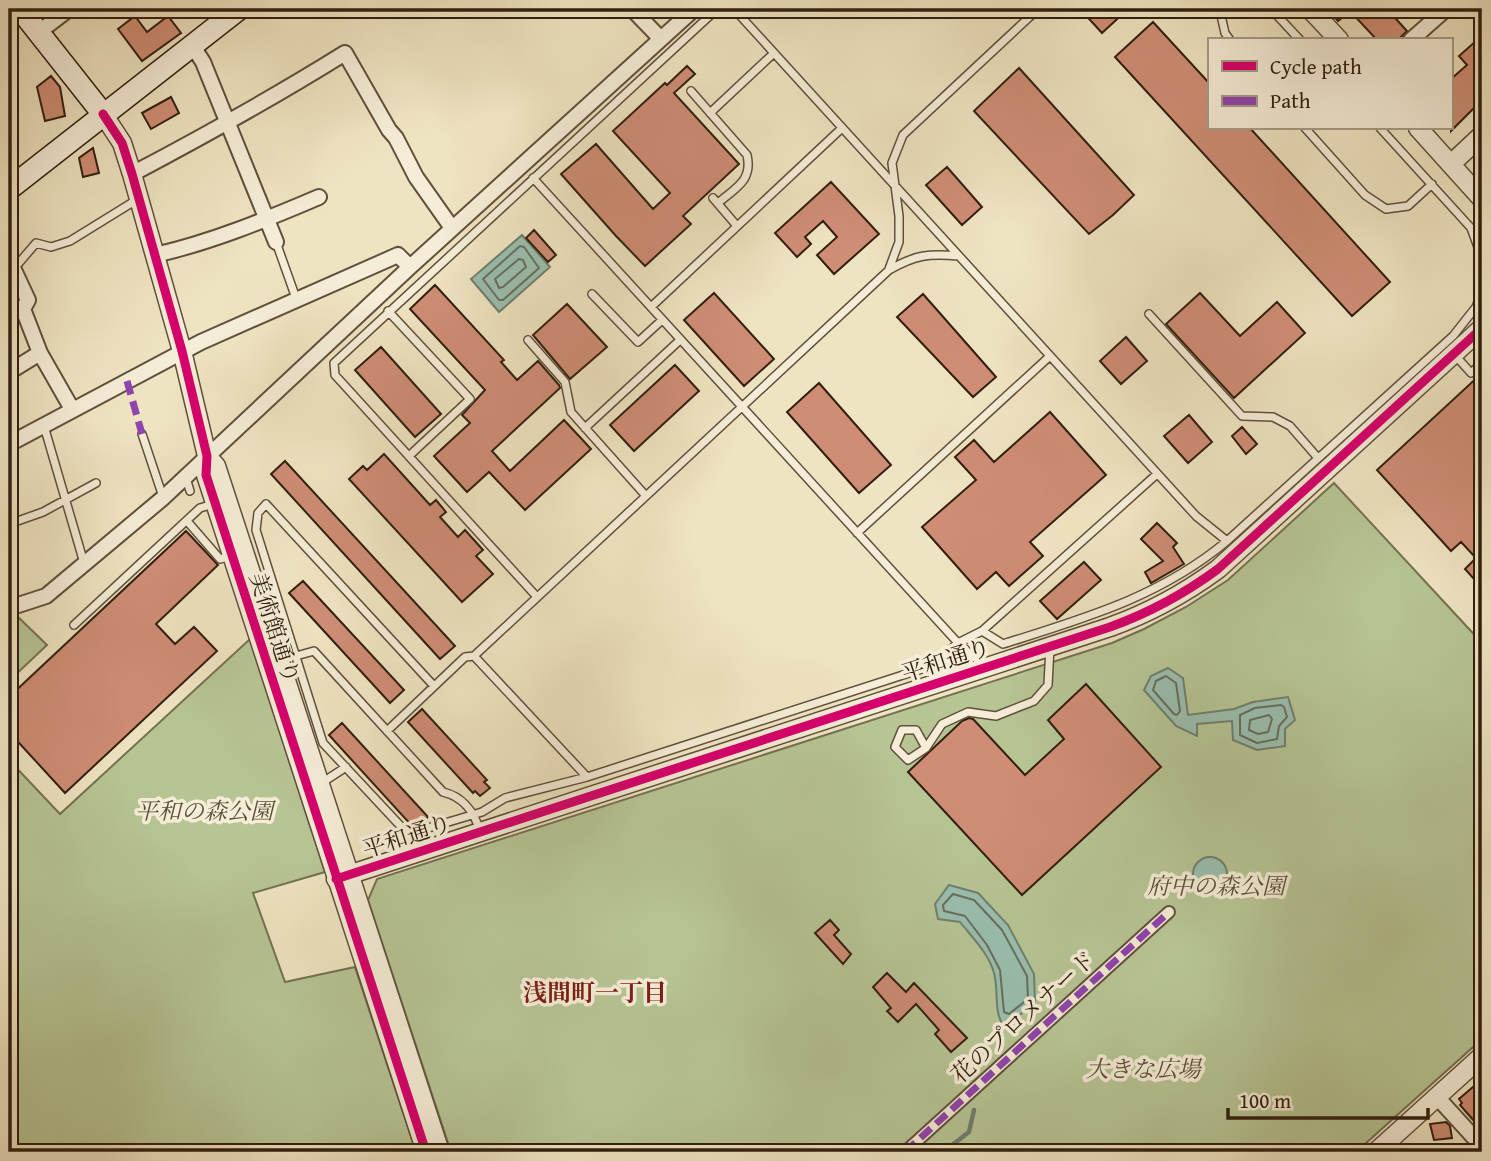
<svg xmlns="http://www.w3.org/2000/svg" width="1491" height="1161" viewBox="0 0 1491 1161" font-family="'Gentium Book Plus','Noto Serif JP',serif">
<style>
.green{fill:#b7c595;stroke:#747252;stroke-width:2}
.water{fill:#9abfaf;stroke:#707f6f;stroke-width:2}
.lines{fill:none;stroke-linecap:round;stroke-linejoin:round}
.shore{stroke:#666f5f;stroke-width:2}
.stream{stroke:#707f6f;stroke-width:4.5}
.building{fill:#cf8d75;stroke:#311f0f;stroke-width:2}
.service-casing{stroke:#60503c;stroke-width:10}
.pedestrian-casing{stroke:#60503c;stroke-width:14}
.minor-casing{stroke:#60503c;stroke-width:18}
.tertiary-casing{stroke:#60503c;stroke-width:21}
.secondary-casing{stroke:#311f0f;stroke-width:24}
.service{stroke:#f5edd7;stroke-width:7}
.pedestrian{stroke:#f5edd7;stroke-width:10}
.minor{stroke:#f5edd7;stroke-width:14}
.tertiary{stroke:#f5edd7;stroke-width:18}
.secondary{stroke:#f5edd7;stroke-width:21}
.quiet{stroke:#8e44ad;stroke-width:7;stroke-dasharray:14 7;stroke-linecap:butt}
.cycleway-casing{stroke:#f5edd7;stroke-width:13}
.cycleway{stroke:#d6006c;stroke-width:9}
.labels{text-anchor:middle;stroke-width:7;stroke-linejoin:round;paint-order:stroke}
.street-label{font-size:23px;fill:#311f0f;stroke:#f5edd7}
.park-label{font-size:23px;font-style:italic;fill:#595137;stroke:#f5edd7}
.neighbourhood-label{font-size:24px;font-weight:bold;fill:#7a1f14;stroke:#f5edd7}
</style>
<rect width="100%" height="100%" fill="#efe4c2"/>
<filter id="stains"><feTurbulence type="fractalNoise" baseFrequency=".00286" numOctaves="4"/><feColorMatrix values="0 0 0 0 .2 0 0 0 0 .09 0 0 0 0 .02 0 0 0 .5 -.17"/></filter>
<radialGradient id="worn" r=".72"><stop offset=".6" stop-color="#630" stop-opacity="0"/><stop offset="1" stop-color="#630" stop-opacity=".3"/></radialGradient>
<!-- green -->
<path class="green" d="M1334 483 1482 643V1039L1356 1152H451L368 900 377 879 1112 643 1144 629 1186 607 1228 580Z
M14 613 47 645 9 681V614Z
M250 639 325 872 253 893 285 982 355 967 416 1152H9V760L60 814Z"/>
<!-- water -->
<path class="water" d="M522 235 550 267 499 312 471 279Z
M1168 668 1183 678 1188 715 1234 709 1253 702 1288 697 1295 720 1285 729V746L1257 750 1233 740 1232 721 1197 724V736L1176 726 1144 690 1151 676Z
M1193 874a17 17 0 1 1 34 0a17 17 0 1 1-34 0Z
M949 885 978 893 1008 925 1034 974 1035 1003 1004 1027C993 1011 999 991 994 973 989 954 972 937 960 922L938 919 935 904Z"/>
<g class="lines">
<!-- shore -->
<path class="shore" d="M520 246 524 247 539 268 503 300H499L483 279Z
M519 259 523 260 526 267 503 287 499 288 495 279Z
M1166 676 1176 683 1180 711 1177 715 1174 714 1153 690 1156 681Z
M1281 705 1284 707 1287 717 1279 726 1277 739 1257 743 1240 735V715L1255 708Z
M1269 715 1272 719 1268 732 1258 734 1249 730 1250 720Z
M953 894 974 900 1002 930 1027 976 1028 999 1009 1014 1004 1012 1000 970 987 945 965 916 944 911 943 905Z"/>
<!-- stream -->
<path class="stream" d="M943 1152 969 1132 974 1110"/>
</g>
<!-- building -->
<path class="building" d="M1080 9H1128L1102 33Z
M1328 9H1387L1407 31 1398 40H1377L1350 11 1338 21Z
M135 16 147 32 168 16 181 33 142 61 118 29Z
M1153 22 1209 83V128H1250L1390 282 1352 316 1115 57Z
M1476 41 1482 49V100L1451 131V79L1467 65 1459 56Z
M687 66 695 74 674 93 739 164 683 216 691 224 645 266 616 236 561 174 596 144 653 209 670 193 613 131 665 83 667 85Z
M1019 68 1134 195 1113 215 1089 234 974 111Z
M51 76 60 87 65 116 45 121 37 87Z
M171 97 179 113 151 129 142 113Z
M93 148 99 173 83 177 79 158Z
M947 167 982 207 962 225 926 185Z
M831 182 879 234 834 274 817 255 837 237 823 221 805 237 811 244 797 257 775 233Z
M534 230 556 255 548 262 526 238Z
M435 285 504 360 501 362 517 380 538 361 559 385 560 388 492 451 510 471 564 420 591 449 525 510 489 472 467 492 434 456 470 423 462 415 485 390 410 309Z
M714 293 774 359 744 386 684 320Z
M1200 293 1240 336 1277 302 1305 333 1234 398 1166 324Z
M923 294 996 377 973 397 897 317Z
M567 304 607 347 570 379 533 335Z
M1126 337 1147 361 1121 384 1100 361Z
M381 347 441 414 415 437 355 370Z
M675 365 699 391 634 451 610 425Z
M1482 373V588L1465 569 1476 558 1461 542 1451 551 1377 470Z
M819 383 891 465 859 493 787 412Z
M1050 412 1106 475 1030 542 1043 556 1009 586 996 572 977 589 922 527 976 480 955 457 974 440 994 462Z
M1189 415 1212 442 1188 463 1164 436Z
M1242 427 1257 444 1246 454 1232 436Z
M384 454 430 505 436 500 446 512 440 517 458 537 465 530 483 550 476 556 493 574 462 602 349 479 363 466 367 470Z
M285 461 455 646 440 659 271 474Z
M1157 523 1177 543 1173 547 1184 564 1151 583 1145 572 1163 561 1141 539Z
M186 531 218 565 156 624 175 644 194 627 217 651 65 793 9 732V697Z
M1084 562 1101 580 1057 619 1040 601Z
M303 581 404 690 390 703 289 593Z
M1086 684 1161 767 1022 895 908 772 962 721 969 718 973 719 1025 775 1064 739 1048 720Z
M422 709 487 780 484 782 490 788 480 796 475 791 473 793 408 722Z
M342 723 428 817 420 824 412 826 329 735Z
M830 920 839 930 834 935 851 954 843 964 815 933Z
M887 973 906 992 914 983 967 1038 951 1052 935 1034 939 1030 916 1004 898 1022 887 1011 891 1008 873 987Z
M1474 1086 1482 1094V1130L1460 1105 1462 1103 1459 1099Z
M1446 1122 1450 1126 1452 1138 1434 1140 1430 1124Z"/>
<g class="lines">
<defs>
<path id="service" d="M734 9 1196 516 1227 541
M1222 9 1220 11 1225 33 1230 40
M1271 9 1300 40
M691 91 747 155C753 181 735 188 718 203
M710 113 774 53
M1305 128 1365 195 1386 209 1408 206 1432 184
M1380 128 1471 228 1482 258
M533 178 958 643 984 666
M713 198 737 226
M276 242 297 301
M889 269 899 242V216L892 163 903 135 1038 9
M12 271 36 243 51 247 70 241 138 199
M592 294 638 342 662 320
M651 307 842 128
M388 311 470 399 409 456
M1149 314 1242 416 1273 417 1290 426 1318 458
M528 340 565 382 571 412 646 496
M1454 354 1471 373 1482 363
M44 426 84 563
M585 428 680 340
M142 434 163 497
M186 478 190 491
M187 521 220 559 231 556
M9 524 43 512 96 483
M857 533 1050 356
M537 597 335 375 334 363 717 9
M74 625 200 508 213 504
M982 631 1003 644C1085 618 1160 597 1227 541L1453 336 1476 307 1482 292
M296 656 314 651 443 792C464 797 474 812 480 831
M474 656 587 777
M434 686 266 504 258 513 256 530 323 743 408 834 482 812 505 798 587 777 934 665 958 643 982 631 1157 474
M387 731 465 657 474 656 889 270C915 255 929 253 959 256
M926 748 916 730H902L895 747 908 760 926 748 942 724 968 712 996 716 1034 701 1048 685 1050 647
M320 784 346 767"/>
<path id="pedestrian" d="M905 1152 1169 912"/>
<path id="minor" d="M632 9 661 39
M39 32 69 9
M1411 40 1446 9
M192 45 203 62 276 242
M132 174C204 136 276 96 345 53L389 130 396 138 416 177 452 228
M155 255C212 242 265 220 319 197
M14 270 28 300 23 309 40 353 72 409
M9 372 40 353
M9 444 201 342 398 255 410 267
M9 608 46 596 163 498 410 267 694 9
M1437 1097 1478 1142 1479 1152"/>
<path id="tertiary" d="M1310 9 1339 40
M103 114 122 143 132 174 182 351 207 456 206 475 426 1152
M1418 128 1482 199
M1451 164 1482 135
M207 456 216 466 440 1152
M336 879 1110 627C1149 613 1184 594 1218 569L1482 328
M1376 1152 1482 1056"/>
<path id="secondary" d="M20 9 103 114
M9 189 239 9"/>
</defs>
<!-- service casing -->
<use href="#service" class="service-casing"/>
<!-- pedestrian casing -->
<use href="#pedestrian" class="pedestrian-casing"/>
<!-- minor casing -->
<use href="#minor" class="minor-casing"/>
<!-- tertiary casing -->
<use href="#tertiary" class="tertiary-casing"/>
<!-- secondary casing -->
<use href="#secondary" class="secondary-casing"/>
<!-- service -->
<use href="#service" class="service"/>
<!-- pedestrian -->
<use href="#pedestrian" class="pedestrian"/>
<!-- minor -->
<use href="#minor" class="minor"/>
<!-- tertiary -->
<use href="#tertiary" class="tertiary"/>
<!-- secondary -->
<use href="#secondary" class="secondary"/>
<!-- quiet -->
<path class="quiet" d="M127 381 142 434
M905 1152 1169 912"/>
<defs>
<path id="cycleway" d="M103 114 122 143 132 174 182 351 207 456 206 475 426 1152
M336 879 1110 627C1149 613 1184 594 1218 569L1482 328"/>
</defs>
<!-- cycleway casing -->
<use href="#cycleway" class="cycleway-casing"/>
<!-- cycleway -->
<use href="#cycleway" class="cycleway"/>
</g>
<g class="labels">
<!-- street labels -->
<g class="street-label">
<text transform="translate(275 628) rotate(72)" y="8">美術館通り</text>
<text transform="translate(946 660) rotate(-18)" y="8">平和通り</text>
<text transform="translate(407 836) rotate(-18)" y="8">平和通り</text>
<text transform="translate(1023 1017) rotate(-42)" y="8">花のプロメナード</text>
</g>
<!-- park labels -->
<g class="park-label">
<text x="204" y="819">平和の森公園</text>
<text x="1216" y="894">府中の森公園</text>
<text x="1143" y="1077">大きな広場</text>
</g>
<!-- neighbourhood labels -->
<g class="neighbourhood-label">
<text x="595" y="1001">浅間町一丁目</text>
</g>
</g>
<!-- margin -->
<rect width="1491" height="1161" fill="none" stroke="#efe4c2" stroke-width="35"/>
<rect x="10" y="10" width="1470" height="1140" fill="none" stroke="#311f0f" stroke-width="3.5"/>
<rect x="18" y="18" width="1456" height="1126" fill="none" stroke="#311f0f" stroke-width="2"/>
<!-- legend -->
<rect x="1208" y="38" width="245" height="91" fill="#f5edd7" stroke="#a79b87" stroke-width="2"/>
<rect x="1222" y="61" width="35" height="10" fill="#d6006c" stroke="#a79b87" stroke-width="2"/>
<text x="1270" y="74" font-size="21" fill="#311f0f">Cycle path</text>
<rect x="1222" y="96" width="35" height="10" fill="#8e44ad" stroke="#a79b87" stroke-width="2"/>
<text x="1270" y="108" font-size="21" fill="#311f0f">Path</text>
<!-- scale -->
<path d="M1228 1108v10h200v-10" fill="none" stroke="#311f0f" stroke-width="3.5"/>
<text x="1239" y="1108" font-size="21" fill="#311f0f" stroke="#f5edd7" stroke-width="5" paint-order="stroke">100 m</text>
<rect width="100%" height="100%" filter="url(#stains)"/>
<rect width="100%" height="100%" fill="url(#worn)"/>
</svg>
